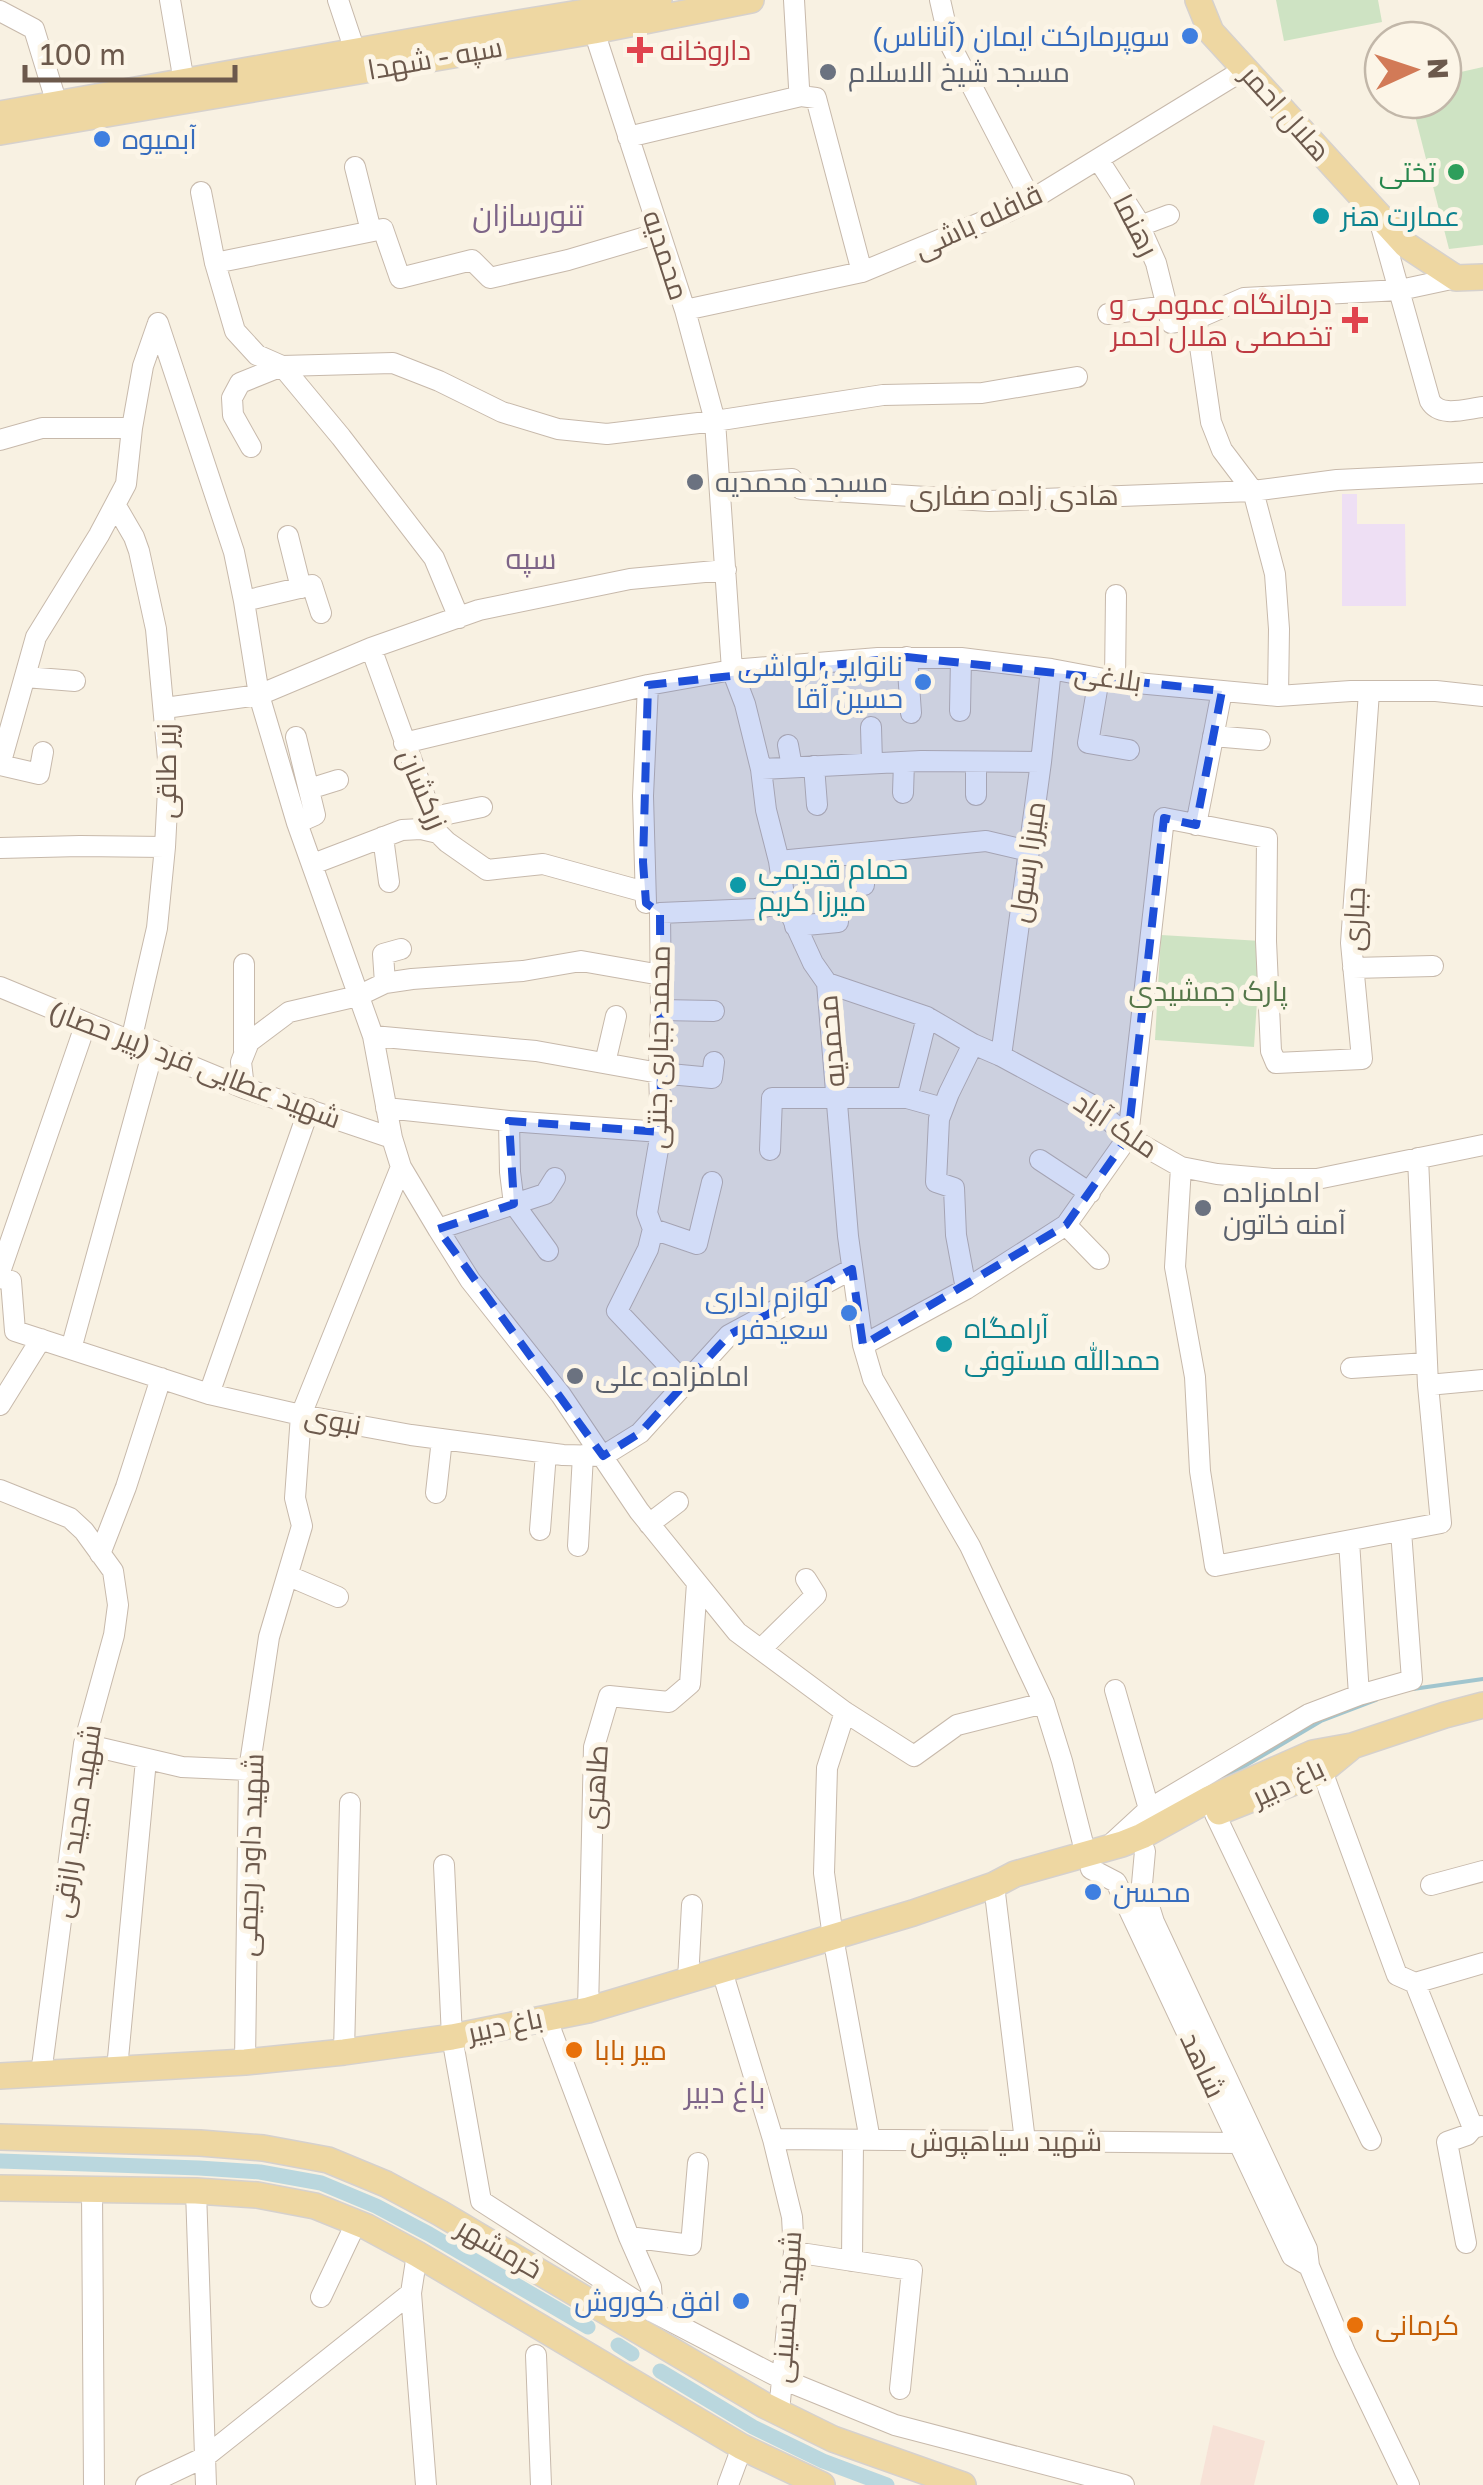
<svg xmlns="http://www.w3.org/2000/svg" width="1483" height="2485" viewBox="0 0 1483 2485" font-family="'Golos Text',Cairo,sans-serif">
<style>
.commercial{fill:#f7e2d7}
.education{fill:#eedff4}
.green{fill:#cee3c3}
.lines{fill:none;stroke-linecap:round;stroke-linejoin:round}
.stream{stroke:#a1c5ce;stroke-width:4}
.canal{stroke:#bad7de;stroke-width:15}
.minor-casing{stroke:#c7b9ab;stroke-width:22}
.major-casing{stroke:#d6d1cd;stroke-width:28}
.minor{stroke:#fff;stroke-width:20}
.major{stroke:#eed7a2;stroke-width:25}
.marked{fill:#1d4ed8;fill-opacity:0.2;stroke:#1d4ed8;stroke-width:8;stroke-dasharray:20 12;stroke-linejoin:round}
.shop-dot{fill:#3f7fe0;stroke:#fcf5e7;stroke-width:4}
.health-dot{fill:#e0444e;stroke:#fcf5e7;stroke-width:4}
.worship-dot{fill:#6b7280;stroke:#fcf5e7;stroke-width:4}
.leisure-dot{fill:#2e9e5b;stroke:#fcf5e7;stroke-width:4}
.culture-dot{fill:#0f9aa8;stroke:#fcf5e7;stroke-width:4}
.food-dot{fill:#e8710a;stroke:#fcf5e7;stroke-width:4}
.labels{text-anchor:middle;stroke-width:10;stroke-linejoin:round;paint-order:stroke}
.shop-label{font-size:28px;fill:#366cbe;stroke:#fcf5e7;text-anchor:end}
.health-label{font-size:28px;fill:#be3a42;stroke:#fcf5e7;text-anchor:start}
.street-label{font-size:28px;fill:#6c594c;stroke:#fcf5e7}
.worship-label{font-size:28px;fill:#5b616d;stroke:#fcf5e7;text-anchor:start}
.leisure-label{font-size:28px;fill:#27864d;stroke:#fcf5e7;text-anchor:end}
.culture-label{font-size:28px;fill:#0d838f;stroke:#fcf5e7;text-anchor:start}
.park-label{font-size:28px;fill:#547649;stroke:#fcf5e7}
.food-label{font-size:28px;fill:#c56008;stroke:#fcf5e7;text-anchor:start}
.neighbourhood-label{font-size:30px;fill:#7e6588;stroke:#fcf5e7}
</style>
<rect width="100%" height="100%" fill="#f8f1e2"/>
<!-- commercial -->
<path class="commercial" d="M1213 2425 1265 2441 1254 2485H1200Z"/>
<!-- education -->
<path class="education" d="M1342 494H1357V524H1405L1406 606H1342Z"/>
<!-- green -->
<path class="green" d="M1276 0H1378L1382 22 1284 41Z
M1483 67V245L1449 249 1411 100H1443V76Z
M1161 935 1261 941 1254 1047 1155 1040Z"/>
<g class="lines">
<!-- stream -->
<path class="stream" d="M1413 1689 1483 1679
M1216 1783 1321 1721 1376 1700"/>
<!-- canal -->
<path class="canal" d="M0 2161 199 2168 260 2172 321 2183 376 2206 429 2234 588 2327
M618 2345 632 2354
M660 2371 753 2427 823 2461 887 2485"/>
<defs>
<path id="minor" d="M170 0 184 82
M338 0 355 51
M794 0 799 87 801 96 816 98 862 272
M940 0 950 44 1031 200
M0 11 34 29 57 104
M594 31 685 310 715 421 732 670 745 704 761 769 766 810 779 861 785 902 813 963 827 983 848 1236 863 1345 873 1379 970 1546 1044 1703 1062 1761 1086 1855
M628 137 801 96
M1098 159 1136 218 1156 263 1171 323 1196 319 1211 422 1222 450 1253 491 1275 574 1279 629 1278 696
M355 167 371 231
M201 192 215 263 235 331 257 355 282 366 341 437 434 558 459 618
M1379 219 1430 401C1440 418 1465 409 1483 407
M1140 226 1169 215
M215 263 383 229 400 278 472 260 490 278 568 260 659 233
M685 310 862 272 1009 211 1031 200 1245 69
M1108 314 1167 306
M1196 319 1244 298 1400 290 1456 278
M158 323 234 552 244 601 259 695 165 708
M0 440 42 428H132
M251 447 233 415 232 398 240 383 282 366 393 363 439 381 502 412 558 429 607 434 715 421 883 395 982 393 1077 377
M720 484 792 479 801 489 989 501 1253 491 1337 480 1483 473
M116 506 134 537 139 551 156 629 169 770 165 847 157 928 131 1041
M288 536 301 588
M726 570 630 579 479 610 371 648 259 695 297 823 373 1036 392 1138 401 1167 438 1229 470 1280 561 1395 639 1511 737 1632 845 1712 914 1756 957 1725 1044 1703
M244 601 312 585 321 613
M371 648 438 833 447 842 487 870 543 864 645 892
M907 657 911 713
M25 677 75 681
M1099 678 1088 743 1129 750
M1115 681 1116 595
M960 711 961 658
M871 727 872 763
M1213 736 1260 740
M296 737 315 815 297 823
M404 743 648 685 732 670 878 658H961L1051 669 1115 681 1278 696 1351 691H1436L1483 696
M788 745 792 767
M0 765 36 637 99 535 126 484 132 428 143 366 158 323
M0 765 39 774 43 752
M814 766 817 805
M761 769 921 761 1041 762
M309 789 338 780
M903 793 904 762
M976 795V762
M433 817 482 807
M1196 825 1222 691
M383 837 389 882
M0 848 80 846 165 847
M861 853 864 885
M779 861 986 841 1029 851
M313 864 402 830 421 829 438 833
M646 903 643 796 648 685
M660 913 661 1010 659 1073 661 1132 647 1213 653 1229 648 1249 617 1311 685 1383
M660 913 756 909 785 902
M795 926 838 922
M244 964V1051
M1353 968 1433 966
M385 983 383 954 401 949
M827 983 927 1017 973 1044 1001 1056 1092 1105 1128 1137 1181 1167 1217 1174 1273 1179H1317L1483 1145
M0 987 244 1088 392 1138
M661 1010 714 1011
M373 1036 536 1051 659 1073 712 1078 714 1062
M1001 1056 1041 762 1051 669
M605 1063 616 1016
M244 1088 241 1062 249 1042 289 1012 358 996 385 983 412 979 523 971 581 961 661 975
M907 1098 927 1017
M386 1108 509 1121 661 1132
M509 1121 510 1172 514 1204 548 1251
M770 1150 772 1098H907L943 1108
M1040 1160 1090 1193
M1181 1167 1175 1267 1195 1377 1200 1471 1215 1566 1441 1523 1428 1385 1418 1158
M1066 1225 1099 1259
M438 1229 545 1194 555 1178
M653 1229 697 1244 712 1182
M0 1272 86 1023
M0 1278 11 1281 15 1331 209 1394 301 1415 411 1435 563 1455 603 1456 640 1433 729 1335 852 1269
M966 1289 956 1235 954 1188 936 1182 939 1119 949 1093 973 1044
M863 1345 966 1289 1066 1225 1128 1137 1164 818 1267 838 1266 941 1271 1051 1276 1063 1362 1059 1351 943 1369 692
M71 1349 153 1051
M1351 1368 1427 1363
M1428 1385 1483 1380
M209 1394 309 1109
M0 1405 41 1339
M0 1490 70 1518 84 1531 113 1571 118 1605 114 1635 84 1744 41 2074
M436 1493 442 1439
M649 1524 678 1502
M540 1530 546 1453
M1349 1541 1359 1695
M578 1546 583 1455
M100 1554 126 1487 161 1378
M289 1576 338 1597
M761 1649 816 1595 806 1579
M1115 1690 1149 1809
M845 1712 827 1768 824 1873 833 1937 870 2140
M84 1744 182 1767 249 1770
M1322 1771 1397 1975 1415 1983 1473 2128
M1215 1814 1371 2140
M1111 1844 1149 1809 1309 1714 1359 1695 1412 1680 1401 1531
M1145 1851 1142 1884 1154 1922 1307 2249 1309 2266 1345 2352 1409 2485
M444 1865 452 2037 481 2201 653 2312 782 2379 895 2425 1124 2485
M1091 1869 1116 1882 1292 2256 1309 2266
M994 1885 1025 2141
M1431 1885 1483 1871
M722 1971 773 2139 792 2217 794 2252 779 2412
M688 1980 692 1905
M1415 1983 1483 1963
M588 2010 594 1747 609 1696 669 1702 690 1684 697 1583
M546 2017 629 2237 651 2287 653 2312
M344 2052 350 1803
M245 2062 249 1770 269 1637 302 1526 295 1498 301 1415 401 1167
M117 2069 146 1760
M773 2139 1239 2143
M92 2190 94 2485
M196 2191 206 2485
M629 2237 691 2245 698 2163
M1466 2243 1447 2142 1467 2135 1473 2128 1481 2126
M794 2252 912 2270 900 2389
M417 2254 411 2293 426 2485
M852 2261 853 2140
M321 2297 356 2223
M536 2355 541 2485
M146 2485 205 2457 411 2293
M728 2485 742 2447"/>
<path id="major" d="M1198 0 1211 32 1406 245 1456 278 1483 277
M0 114 476 30 659 0
M0 132 594 31 751 0
M1219 1812 1322 1771 1349 1749
M0 2076 245 2062 344 2052 452 2037 588 2010 913 1913 994 1885 1015 1874 1122 1844 1142 1836 1209 1799 1313 1753 1352 1746 1445 1715 1483 1705
M0 2137 200 2143 263 2148 328 2160 386 2184 440 2213 764 2405 833 2439 963 2485
M0 2188 196 2191 257 2195 315 2206 367 2227 417 2254 742 2447 822 2485"/>
</defs>
<!-- minor casing -->
<use href="#minor" class="minor-casing"/>
<!-- major casing -->
<use href="#major" class="major-casing"/>
<!-- minor -->
<use href="#minor" class="minor"/>
<!-- major -->
<use href="#major" class="major"/>
</g>
<!-- marked area -->
<path class="marked" d="M907 657 1222 691 1196 825 1164 818 1128 1137 1066 1225 863 1345 852 1269 729 1335 640 1433 603 1456 438 1229 514 1204 509 1121 661 1132 660 913 646 903 643 862 648 685Z"/>
<!-- markers -->
<g class="shop-dot">
<circle cx="1190" cy="36" r="10"/>
<circle cx="102" cy="139" r="10"/>
<circle cx="923" cy="682" r="10"/>
<circle cx="849" cy="1313" r="10"/>
<circle cx="1093" cy="1892" r="10"/>
<circle cx="741" cy="2301" r="10"/>
</g>
<g class="health-dot">
<path d="M635 35h10v10h10v10h-10v10h-10v-10h-10v-10h10z"/>
<path d="M1350 305h10v10h10v10h-10v10h-10v-10h-10v-10h10z"/>
</g>
<g class="worship-dot">
<circle cx="828" cy="72" r="10"/>
<circle cx="695" cy="482" r="10"/>
<circle cx="1203" cy="1208" r="10"/>
<circle cx="575" cy="1376" r="10"/>
</g>
<circle class="leisure-dot" cx="1456" cy="172" r="10"/>
<g class="culture-dot">
<circle cx="1321" cy="216" r="10"/>
<circle cx="738" cy="885" r="10"/>
<circle cx="944" cy="1344" r="10"/>
</g>
<g class="food-dot">
<circle cx="574" cy="2050" r="10"/>
<circle cx="1355" cy="2325" r="10"/>
</g>
<g class="labels">
<!-- shop labels -->
<g class="shop-label">
<text x="1170" y="46">سوپرمارکت ایمان (آناناس)</text>
<text x="122" y="149" text-anchor="start">آبمیوه</text>
<text x="903" y="676">نانوایی لواشی<tspan x="903" dy="32">حسین آقا</tspan></text>
<text x="829" y="1307">لوازم ادارى<tspan x="829" dy="32">سعيدفر</tspan></text>
<text x="1113" y="1902" text-anchor="start">محسن</text>
<text x="721" y="2311">افق کوروش</text>
</g>
<!-- health labels -->
<g class="health-label">
<text x="660" y="60">داروخانه</text>
<text x="1332" y="314" text-anchor="end">درمانگاه عمومی و<tspan x="1332" dy="32">تخصصی هلال احمر</tspan></text>
</g>
<!-- street labels -->
<g class="street-label">
<text transform="translate(435 58) rotate(-10)" y="10">سپه - شهدا</text>
<text transform="translate(1286 113) rotate(48)" y="10">هلال احمر</text>
<text transform="translate(978 221) rotate(-25)" y="10">قافله باشی</text>
<text transform="translate(1136 225) rotate(63)" y="10">رهنما</text>
<text transform="translate(666 255) rotate(72)" y="10">محمدیه</text>
<text x="1014" y="505">هادی زاده صفاری</text>
<text transform="translate(1108 677) rotate(8)" y="10">بلاغی</text>
<text transform="translate(166 771) rotate(-90)" y="10">زیر طاقی</text>
<text transform="translate(423 789) rotate(67)" y="10">زرکشان</text>
<text transform="translate(1027 862) rotate(-82)" y="10">میرزا رسول</text>
<text transform="translate(1354 919) rotate(-88)" y="10">جباری</text>
<text transform="translate(831 1041) rotate(-95)" y="10">محمدیه</text>
<text transform="translate(658 1047) rotate(-89)" y="10">محمد جباری جنتی</text>
<text transform="translate(195 1064) rotate(21)" y="10">شهید عطایی فرد (پیر حصار)</text>
<text transform="translate(1116 1125) rotate(34)" y="10">ملک آباد</text>
<text transform="translate(333 1420) rotate(11)" y="10">نبوی</text>
<text transform="translate(1288 1782) rotate(-25)" y="10">باغ دبیر</text>
<text transform="translate(595 1787) rotate(-86)" y="10">طاهری</text>
<text transform="translate(76 1821) rotate(-81)" y="10">شهید مجید رازقی</text>
<text transform="translate(250 1855) rotate(-88)" y="10">شهید داود رحیمی</text>
<text transform="translate(505 2025) rotate(-12)" y="10">باغ دبیر</text>
<text transform="translate(1203 2065) rotate(65)" y="10">شاهد</text>
<text x="1006" y="2151">شهید سیاهپوش</text>
<text transform="translate(500 2248) rotate(30)" y="10">خرمشهر</text>
<text transform="translate(786 2307) rotate(-86)" y="10">شهید حسینی</text>
</g>
<!-- worship labels -->
<g class="worship-label">
<text x="848" y="82">مسجد شیخ الاسلام</text>
<text x="715" y="492">مسجد محمدیه</text>
<text x="1223" y="1202">امامزاده<tspan x="1223" dy="32">آمنه خاتون</tspan></text>
<text x="595" y="1386">امامزاده علی</text>
</g>
<!-- leisure labels -->
<g class="leisure-label">
<text x="1436" y="182">تختی</text>
</g>
<!-- culture labels -->
<g class="culture-label">
<text x="1341" y="226">عمارت هنر</text>
<text x="758" y="879">حمام قدیمی<tspan x="758" dy="32">میرزا کریم</tspan></text>
<text x="964" y="1338">آرامگاه<tspan x="964" dy="32">حمدالله مستوفی</tspan></text>
</g>
<!-- park labels -->
<g class="park-label">
<text x="1208" y="1001">پارک جمشیدی</text>
</g>
<!-- food labels -->
<g class="food-label">
<text x="594" y="2060">میر بابا</text>
<text x="1375" y="2335">کرمانی</text>
</g>
<!-- neighbourhood labels -->
<g class="neighbourhood-label">
<text x="528" y="226">تنورسازان</text>
<text x="531" y="569">سپه</text>
<text x="725" y="2103">باغ دبیر</text>
</g>
</g>
<!-- north arrow -->
<g transform="translate(1413 70) rotate(87)"><circle r="48" fill="#fcf5e7" stroke="#c2b7a9" stroke-width="2.5"/>
<path d="M0-8L18 38L0 25L-18 38Z" fill="#d27a57"/>
<text y="-15" font-size="28" font-weight="bold" text-anchor="middle" fill="#6c594c">N</text>
</g>
<!-- scale -->
<path d="M25 65v15h210v-15" fill="none" stroke="#6c594c" stroke-width="5"/>
<text x="40" y="65" font-size="30" fill="#6c594c" stroke="#fcf5e7" stroke-width="8" paint-order="stroke">100 m</text>
</svg>
